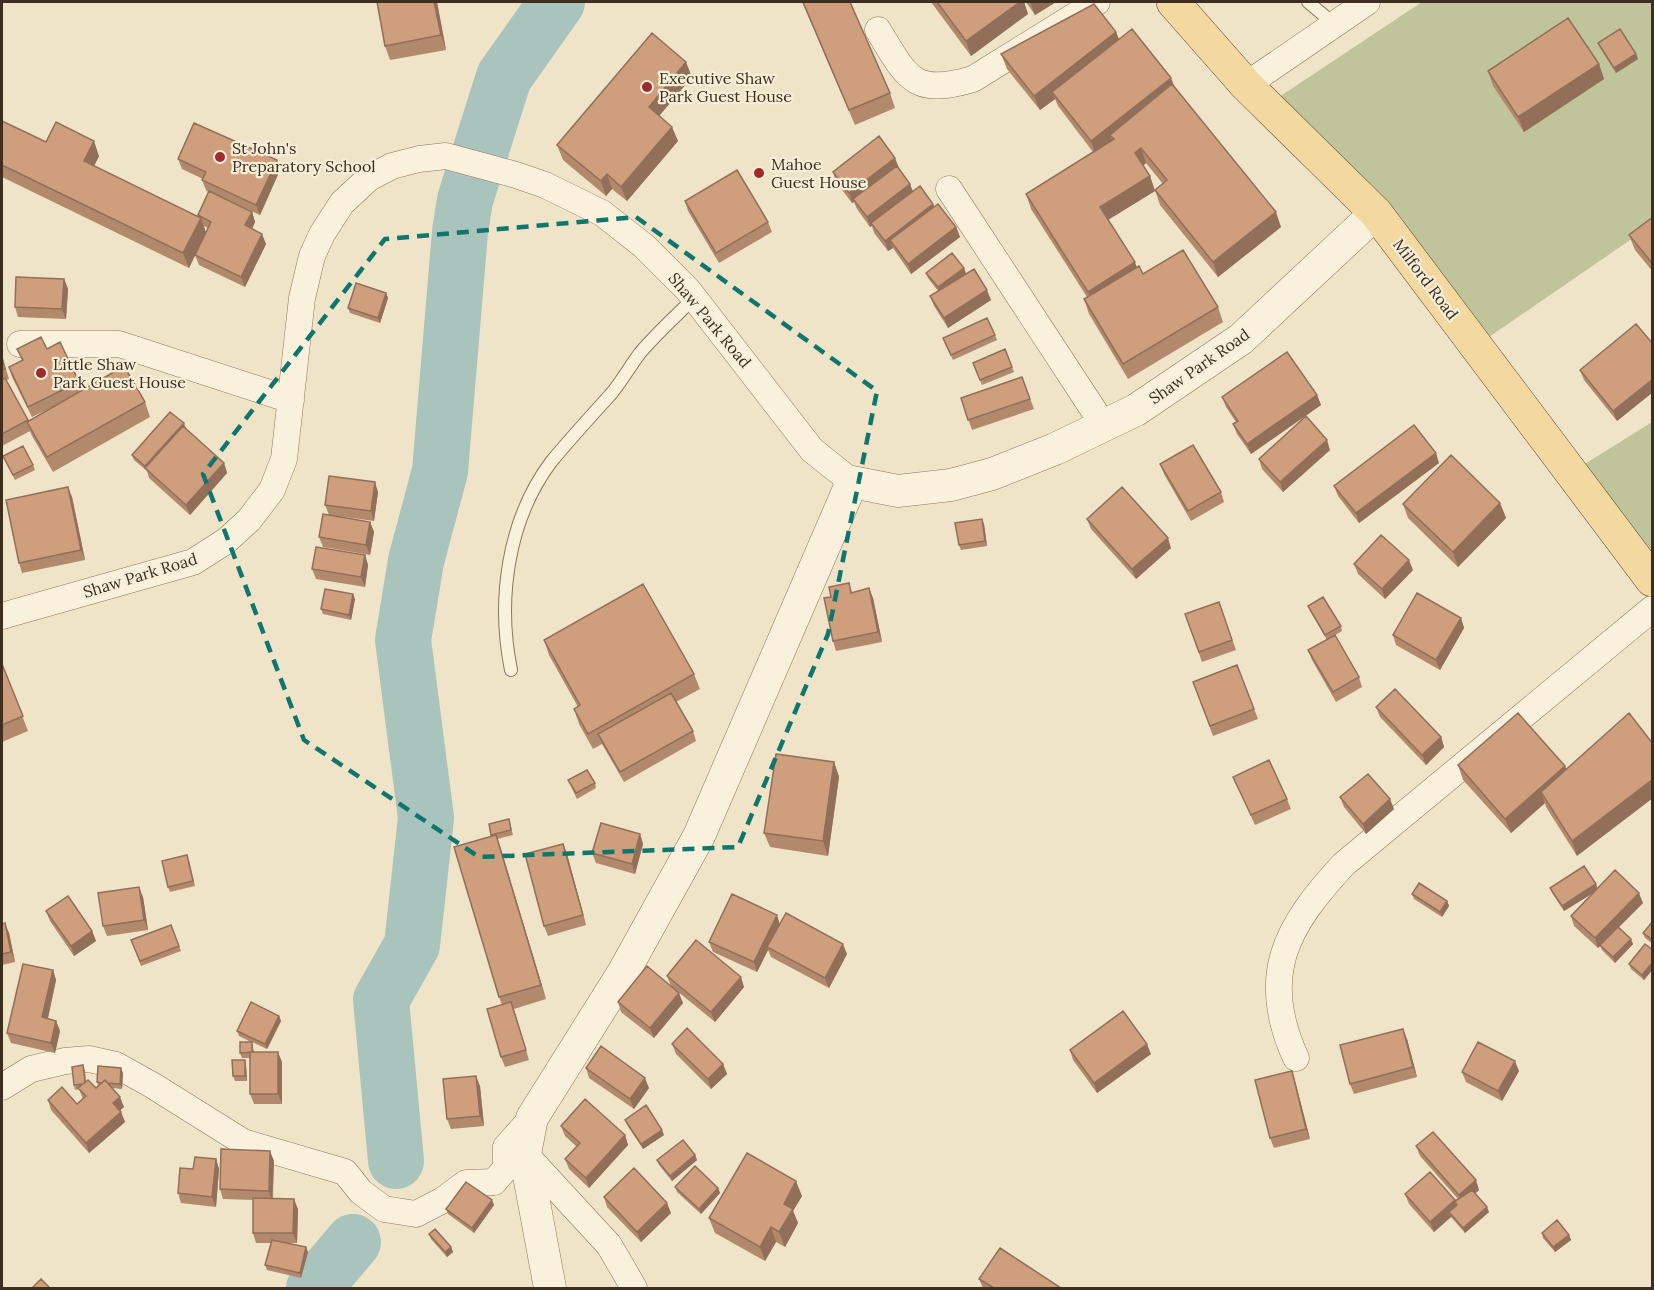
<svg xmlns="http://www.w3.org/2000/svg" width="1654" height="1290" viewBox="0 0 1654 1290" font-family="Lora,serif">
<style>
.cemetery{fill:#bfc49a}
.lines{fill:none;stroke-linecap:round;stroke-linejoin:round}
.river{stroke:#a9c4bc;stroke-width:56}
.service-casing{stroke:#8d765c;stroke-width:14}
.minor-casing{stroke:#8d765c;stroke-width:27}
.tertiary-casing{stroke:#8d765c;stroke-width:33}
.primary-casing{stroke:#5b4430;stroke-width:34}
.service{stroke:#faf1dc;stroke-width:12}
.minor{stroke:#faf1dc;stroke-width:26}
.tertiary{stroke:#faf1dc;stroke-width:32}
.primary{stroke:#f3d9a0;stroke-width:33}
.wall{fill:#b2896c;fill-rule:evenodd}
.shaded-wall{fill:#916f58}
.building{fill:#cf9f7d;stroke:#916f58;stroke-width:1.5}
.marked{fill:none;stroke:#0f766e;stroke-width:4.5;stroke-dasharray:12 8;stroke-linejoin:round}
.poi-dot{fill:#9e2a2b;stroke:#f7eed8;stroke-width:2}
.labels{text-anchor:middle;stroke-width:4.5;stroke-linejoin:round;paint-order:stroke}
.poi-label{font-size:16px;fill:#3d2e20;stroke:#f7eed8;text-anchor:start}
.street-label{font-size:16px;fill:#3d2e20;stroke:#f7eed8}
</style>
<rect width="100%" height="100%" fill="#f0e4c8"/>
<!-- cemetery -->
<path class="cemetery" d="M1422 2H1652V225L1473 348 1273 101Z
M1652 422V558L1580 467Z"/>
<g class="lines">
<!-- river -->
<path class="river" d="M396 1161 381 1000 412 945 426 818 403 640 416 561 440 471 460 232 465 200 504 77 557 2
M314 1288 353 1242"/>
<defs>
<path id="service" d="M1308 2 1333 23
M511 670C497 601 507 521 551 462 570 439 591 416 611 394 622 381 630 366 640 353 656 334 676 316 694 298"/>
<path id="minor" d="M878 30C907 77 912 97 973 79L1097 2
M1246 85 1367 2
M949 189 1104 426
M20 344H119L291 400
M2 616 193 562 226 541 249 520 272 490 284 459 302 298 312 256 322 234 342 203 369 178 392 166 419 159 446 156 516 175 545 185 602 213 644 246 688 290 812 450 852 482
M1296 1058C1258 976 1286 926 1344 864L1652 609
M2 1087 31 1069 65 1061 89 1059 116 1065 152 1085 243 1142 345 1172 361 1192 384 1209 416 1214 443 1200 466 1183 494 1182 506 1168V1147L532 1118
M525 1154 609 1245 634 1288"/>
<path id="tertiary" d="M550 1288 525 1154 532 1118 623 973 699 836 852 482 898 491 951 485 992 474 1055 449 1136 410 1241 339 1376 213"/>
<path id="primary" d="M1173 2 1246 85 1376 213 1652 580"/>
</defs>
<!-- service casing -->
<use href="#service" class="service-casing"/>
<!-- minor casing -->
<use href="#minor" class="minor-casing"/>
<!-- tertiary casing -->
<use href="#tertiary" class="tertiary-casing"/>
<!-- primary casing -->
<use href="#primary" class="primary-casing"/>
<!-- service -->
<use href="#service" class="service"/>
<!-- minor -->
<use href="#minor" class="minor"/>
<!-- tertiary -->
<use href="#tertiary" class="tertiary"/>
<!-- primary -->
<use href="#primary" class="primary"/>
</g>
<!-- wall -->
<path class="wall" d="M377 2H437L446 50 390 60 385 46Z
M802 2H850L890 93 895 108 855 125Z
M931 2H1024L1028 14 971 56Z
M1026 2H1056L1035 15Z
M1116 32 1119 39 1175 88 1281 227 1218 277 1160 205 1155 190 1163 184 1146 163 1143 166 1150 176 1155 191 1108 220 1137 267 1143 274 1218 307 1223 322 1128 379 1089 314 1084 299 1087 297 1031 209 1026 194 1093 152 1058 106 1055 99 1040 110 1007 69 1001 54Z
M1598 43 1636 54 1638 59 1616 73 1600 48Z
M1599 64 1604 79 1524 132 1493 86 1488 71Z
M692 77 659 116 678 141 627 201 612 189 606 196 563 160 557 145Z
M2 121 46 142 99 156 94 166 198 217V215L208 192 206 190 202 180 203 179 182 169 178 159 277 160 280 170 260 215 217 195 252 212 255 222 252 229 266 244 245 287 199 265 195 255 199 247 189 268 2 177ZM204 226 208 228 206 233Z
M898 168 913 191 933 204 934 207 956 227 960 237 911 274 893 248 888 251 874 233 872 226 870 227 857 209 854 202 852 203 836 182 833 172Z
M685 201 768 222 772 232 719 263 688 211Z
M1653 217V272L1635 250 1629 235Z
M926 273H966L959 278 991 300 948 328 934 306 930 296 938 291 928 278Z
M64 279 68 289 66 319 18 317 15 307Z
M386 293 388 298 380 323 350 313 348 308Z
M995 335 997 340 953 360 945 344Z
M1653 344V392L1617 421 1584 380 1580 370Z
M17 349H47L79 382 82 390 145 402 150 417 53 472 32 436 30 431 2 446V356L9 379 6 380 28 421 55 406 32 417 12 377 9 367 22 361Z
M1005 349 1014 372 982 385 973 363Z
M1022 377 1034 409 972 430 961 398Z
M1317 395 1321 405 1251 454 1237 434 1233 424 1236 422 1226 407 1222 397Z
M186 429 224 463 227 473 190 515 149 478 147 471 134 460 132 455Z
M1330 450 1283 492 1262 469 1259 459Z
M3 456 33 465 35 470 15 480Z
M1439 463 1359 523 1338 496 1334 486Z
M1160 464 1221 492 1224 502 1191 521 1164 474Z
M378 492 374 521 330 515 370 522 374 532 370 555 323 547 319 537 329 515 325 505Z
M72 497 85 560 22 573 19 563Z
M1500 503 1506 518 1458 567 1408 518 1403 504Z
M1087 519 1171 548 1136 579 1091 529Z
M984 524 987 546 961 550 959 545Z
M365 555 368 565 365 587 316 579 312 569Z
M1354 564 1413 570 1385 599 1358 574Z
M849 583 852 592 873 598 882 642 836 651 833 641 831 597Z
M355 599 351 620 323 614 321 609Z
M1219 602 1236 650 1202 662 1185 614Z
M1308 606 1341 626 1342 631 1327 640 1310 611Z
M1461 618 1464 628 1440 670 1396 645 1393 635Z
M544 640 694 674 700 689 676 702 693 731 696 741 624 782 602 744 593 749 579 724 574 709 578 707 549 655Z
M1308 650 1359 677 1362 687 1336 702 1312 660Z
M2 664 28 731 2 742Z
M1237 665 1258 719 1213 736 1193 682Z
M1376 707 1441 737 1444 747 1426 765 1380 717Z
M834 762 839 777 828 856 770 847 764 833Z
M1458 765 1565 766 1566 769 1577 856 1546 807 1545 803 1511 833 1463 780Z
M1233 777 1287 799 1291 809 1255 825Z
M568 780 595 783 596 788 577 799Z
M1340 797 1394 809 1366 834 1344 807Z
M509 819 513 835 497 839 546 999 514 1009 529 1060 505 1067 501 1057 502 1005 499 997 492 836 489 824Z
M640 834 643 844 635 874 596 863 592 853Z
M563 844 567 854 586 925 548 936 544 926Z
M189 860 195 886 170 892 168 887Z
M1550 888H1598L1643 903 1619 927 1633 944 1615 963 1602 950 1600 946 1598 948 1574 926 1571 916 1593 893 1564 911 1552 893Z
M1412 894 1447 901 1449 906 1442 917 1414 899Z
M143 897 148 930 107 936 103 926Z
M46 911 92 931 96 941 74 956 50 921Z
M1653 921V944L1645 938 1643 933Z
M2 924 9 933 15 962 2 965Z
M780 924 847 954 829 988 771 957 768 950 757 972 713 952 709 942Z
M171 925 181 951 141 966 131 940Z
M1653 950V969L1644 980 1631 969 1629 964Z
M53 970 56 980 48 1018 56 1021 60 1031 55 1053 11 1043 7 1033Z
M667 976 744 987 715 1022 671 986Z
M618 1002 683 1003 654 1038 621 1012Z
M279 1016 281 1021 267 1049 252 1042 254 1052 282 1062V1104H254L250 1094V1058H242L240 1053 251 1042 239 1036 237 1031Z
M1407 1039 1417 1077 1354 1094 1350 1084Z
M672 1044 723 1064 727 1074 711 1089 676 1054Z
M1070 1050 1151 1054 1097 1093 1073 1060Z
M245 1060 246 1065 247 1081H235L233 1076Z
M83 1065 85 1070 86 1081 96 1088 98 1086 97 1082 123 1073 122 1089 112 1088 124 1107 120 1110 121 1112 125 1122 89 1153 51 1110 48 1100 77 1104 83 1099 79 1089 75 1090 74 1085Z
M586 1068 649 1088 634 1109 589 1078Z
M1292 1071 1295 1081 1310 1139 1274 1148 1270 1138Z
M1519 1071 1502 1101 1466 1082 1462 1072Z
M480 1086 484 1126 451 1129 447 1119Z
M625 1120 664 1135 643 1149 627 1125Z
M561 1126 625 1135 628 1145 589 1188 569 1169 565 1159 577 1147 565 1136Z
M1416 1146 1479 1190 1475 1194 1489 1212 1465 1233 1451 1217 1434 1232 1409 1204 1405 1194 1455 1201 1458 1199 1420 1156Z
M695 1155 697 1160 672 1181 659 1165 657 1160Z
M216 1159 219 1169 216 1207 181 1203 178 1193 193 1169Z
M274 1161 273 1198 298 1209 297 1243H288L306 1247 308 1252 301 1278 267 1270 265 1265 271 1243H256L253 1233V1200L223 1199 220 1189Z
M675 1187 718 1188 720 1193 701 1214 677 1192Z
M802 1196 793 1211 798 1223 785 1247 776 1242 765 1261 715 1233 709 1218Z
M604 1197 671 1213 641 1242 607 1207Z
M494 1205 474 1233 448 1214 446 1209Z
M1542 1233 1569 1235 1571 1240 1555 1252 1543 1238Z
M429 1234 451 1247 453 1252 447 1257 431 1239Z
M979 1279 1061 1288H983Z"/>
<!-- shaded-wall -->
<path class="shaded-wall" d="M434 2H437L446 50 441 35Z
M1020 2H1024L1028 14 971 56 966 41Z
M1030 2H1056L1035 15Z
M1116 32 1121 46 1052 92 1055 99 1040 110 1034 96Z
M1636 54 1638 59 1616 73 1614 68Z
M686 62 692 77 654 122 649 107Z
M1599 64 1604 79 1524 132 1518 117Z
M1171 78 1177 93 1114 139 1110 135 1113 143 1096 156 1091 141Z
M672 127 678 141 627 201 621 187Z
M94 141 99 156 89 176 84 161Z
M1141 148 1146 163 1140 168 1135 153Z
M895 158 899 168 855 201 853 199 854 202 852 203 849 193Z
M277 160 280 170 260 215 256 205Z
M607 174 612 189 606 196 601 181Z
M1150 176 1155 191 1106 221 1100 207Z
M910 184 914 194 871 223 872 226 870 227 867 217Z
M933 204 937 214 890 240 893 248 888 251 885 241Z
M252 212 255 222 249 235 245 225Z
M1276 212 1281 227 1218 277 1213 262Z
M201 218 206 233 189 268 183 253Z
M956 227 960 237 911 274 908 264Z
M262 234 266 244 245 287 241 277Z
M1135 262 1140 277 1093 306 1088 292Z
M964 268 966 273 940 293 938 287Z
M64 279 68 289 66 319 62 309Z
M987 290 991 300 948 328 944 318Z
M386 293 388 298 380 323 378 318Z
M1653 379V392L1617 421 1613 411Z
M1317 395 1321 405 1251 454 1247 444Z
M184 423 186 429 145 468V466Z
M1327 440 1330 450 1283 492 1280 482Z
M1436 453 1439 463 1359 523 1356 513Z
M224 463 227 473 190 515 186 505Z
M375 482 378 492 374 521 371 511Z
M68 487 72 497 85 560 81 550Z
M1500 503 1506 518 1458 567 1453 552Z
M982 519 984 524 987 546 985 541Z
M370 522 374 532 370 555 366 545Z
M1168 538 1171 548 1136 579 1132 569Z
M365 555 368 565 365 587 361 577Z
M1409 560 1413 570 1385 599 1382 589Z
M869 588 873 598 882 642 878 632Z
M353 594 355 599 351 620 349 615Z
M1461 618 1464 628 1440 670 1436 660Z
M1441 737 1444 747 1426 765 1422 755Z
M834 762 839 777 828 856 823 841Z
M1565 766 1570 781 1541 792 1545 803 1511 833 1505 819Z
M1653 779V798L1577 856 1572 841Z
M1390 799 1394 809 1366 834 1363 824Z
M640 834 643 844 635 874 632 864Z
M496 835 501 849 546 999 541 985Z
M563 844 567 854 586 925 583 915Z
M1596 884 1598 890 1564 911 1562 906Z
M139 887 143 897 148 930 144 920Z
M1639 893 1643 903 1598 948 1595 938Z
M1447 901 1449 906 1442 917 1440 912Z
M777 915 780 925 767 947 768 950 757 972 754 962Z
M5 923 9 933 15 962 11 952Z
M92 931 96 941 74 956 71 946Z
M1631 939 1633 944 1615 963 1613 957Z
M843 944 847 954 829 988 825 978Z
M1653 962V969L1644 980 1642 975Z
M53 970 56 980 46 1027 42 1017Z
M741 977 744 987 715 1022 711 1012Z
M679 993 683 1003 654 1038 650 1028Z
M279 1016 281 1021 267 1049 265 1044Z
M56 1021 60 1031 55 1053 51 1043Z
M1403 1029 1407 1039 1417 1077 1413 1067Z
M1147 1044 1151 1054 1097 1093 1094 1083Z
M278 1052 282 1062V1104L278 1094Z
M245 1060 246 1065 247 1081 245 1076Z
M1515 1061 1519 1071 1502 1101 1498 1091Z
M723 1064 727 1074 711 1089 708 1079Z
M121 1068 123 1073 122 1089 120 1084Z
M1292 1071 1295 1081 1310 1139 1306 1129Z
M476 1076 480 1086 484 1126 480 1116Z
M645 1078 649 1088 634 1109 630 1099Z
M120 1097 124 1107 117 1113 113 1103Z
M121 1112 125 1122 89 1153 86 1143Z
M662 1130 664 1135 643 1149 641 1144Z
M625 1135 628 1145 589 1188 586 1178Z
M270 1151 274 1161 272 1201 269 1191Z
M695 1155 697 1160 672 1181 670 1176Z
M216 1159 219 1169 216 1207 212 1197Z
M1476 1180 1479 1190 1462 1205 1459 1195Z
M796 1181 802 1196 793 1211 798 1223 785 1247 779 1232 784 1204Z
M718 1188 720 1193 701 1214 699 1209Z
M294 1199 298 1209 297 1243 293 1233Z
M492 1200 494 1205 474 1233 472 1228Z
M1455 1200 1459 1210 1449 1212 1451 1217 1434 1232 1430 1222Z
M667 1203 671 1213 641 1242 637 1232Z
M1487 1207 1489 1212 1465 1233 1463 1228Z
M771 1227 776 1242 765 1261 760 1247Z
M1569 1235 1571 1240 1555 1252 1553 1247Z
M306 1247 308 1252 301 1278 300 1273Z
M451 1247 453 1252 447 1257 445 1252Z"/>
<!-- building -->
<path class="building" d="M377 2H434L441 35 385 46Z
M803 2H850L890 93 849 110Z
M937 2H1020L966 41Z
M1094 4 1116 32 1034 96 1001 54Z
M1568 18 1599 64 1518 117 1488 71Z
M1132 29 1171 78 1091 141 1052 92Z
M1620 29 1636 54 1614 68 1598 43Z
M652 33 686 62 649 107 672 127 621 187 607 174 601 181 557 145Z
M1172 84 1276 212 1213 262 1155 190 1167 180 1141 148 1135 153 1150 176 1100 207 1135 262 1088 292 1026 194 1114 139 1110 135Z
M2 121 46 142 56 122 94 141 84 161 201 218 183 253 2 165Z
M194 123 277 160 256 205 202 180 206 172 178 159Z
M879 136 895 158 849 193 833 172Z
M897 166 910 184 867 217 853 199Z
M737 170 768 222 716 253 685 201Z
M920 186 933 204 885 241 871 223Z
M209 191 252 212 245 225 262 234 241 277 195 255 211 222 198 215Z
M938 204 956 227 908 264 890 240Z
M1653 217V264L1629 235Z
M1183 250 1218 307 1123 364 1084 299 1139 266 1143 274Z
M952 253 964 268 938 287 926 273Z
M974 269 987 290 944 318 930 296Z
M16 277 64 279 62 309 15 307Z
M356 283 386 293 378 318 348 308Z
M987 318 995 335 951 355 943 338Z
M1636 324 1653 344V379L1613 411 1580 370Z
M41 337 47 349 60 342 79 382 28 407 9 367 23 360 17 349Z
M1005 349 1012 367 980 380 973 363Z
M1287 352 1317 395 1247 444 1233 424 1238 421 1222 397Z
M2 357 5 369 2 370Z
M124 366 145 402 47 457 27 422Z
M1022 377 1030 399 968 420 961 398Z
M5 378 28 420 2 434V380Z
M170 412 184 423 145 466 132 455Z
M1306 416 1327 440 1280 482 1259 459Z
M1414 425 1436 453 1356 513 1334 486Z
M183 426 224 463 186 505 145 468Z
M1193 445 1221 492 1188 511 1160 464Z
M23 446 33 465 13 475 3 456Z
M1451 455 1500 503 1453 552 1403 504Z
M329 476 375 482 371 511 325 505Z
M68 487 81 550 19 563 6 500Z
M1122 487 1168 538 1132 569 1087 519Z
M323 514 370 522 366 545 319 537Z
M982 519 985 541 959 545 955 523Z
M1381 535 1409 560 1382 589 1354 564Z
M316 547 365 555 361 577 312 569Z
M849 583 851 593 869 588 878 632 833 641 824 598 831 597 829 587Z
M643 584 694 674 588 734 574 709 580 705 544 640Z
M325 589 353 594 349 615 321 609Z
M1417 593 1461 618 1436 660 1393 635Z
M1323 597 1341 626 1325 635 1308 606Z
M1219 602 1232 640 1199 652 1185 614Z
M1335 635 1359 677 1333 692 1308 650Z
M2 664 23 716 2 725Z
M1237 665 1254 709 1210 726 1193 682Z
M1395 689 1441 737 1422 755 1376 707Z
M671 693 693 731 620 772 598 734Z
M1518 713 1565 766 1505 819 1458 765Z
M1629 713 1653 744V779L1572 841 1541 792Z
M776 754 834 762 823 841 764 833Z
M1269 760 1287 799 1251 815 1233 777Z
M587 770 595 783 576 793 568 780Z
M1368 774 1390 799 1363 824 1340 797Z
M509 819 511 830 491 835 489 824Z
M601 823 640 834 632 864 592 853Z
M496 835 541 985 499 997 454 847Z
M563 844 583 915 544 926 525 854Z
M187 855 193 881 168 887 162 861Z
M1584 866 1596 884 1562 906 1550 888Z
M1615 870 1639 893 1595 938 1571 916Z
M1419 883 1447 901 1440 912 1412 894Z
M139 887 144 920 103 926 98 893Z
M732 894 777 915 754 962 709 942Z
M68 896 92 931 71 946 46 911Z
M786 913 843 944 825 978 767 947Z
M1653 921V940L1643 933Z
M5 923 11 952 2 954V924Z
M171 925 179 946 140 961 131 940Z
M1618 927 1631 939 1613 957 1600 945Z
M696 940 741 977 711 1012 667 976Z
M1645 944 1653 950V962L1642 975 1629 964Z
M23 964 53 970 42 1017 56 1021 51 1043 7 1033Z
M647 966 679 993 650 1028 618 1002Z
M251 1002 279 1016 265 1044 237 1031Z
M511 1002 526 1050 501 1057 487 1009Z
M1123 1011 1147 1044 1094 1083 1070 1050Z
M687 1028 723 1064 708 1079 672 1044Z
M1403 1029 1413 1067 1350 1084 1340 1045Z
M240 1042H252V1052L240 1053Z
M1478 1042 1515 1061 1498 1091 1462 1072Z
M601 1046 645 1078 630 1099 586 1068Z
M250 1052H278V1094H250Z
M232 1060H245V1076H233Z
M83 1065 85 1082 83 1084 74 1085 72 1067Z
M98 1066 121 1068 120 1084 108 1083 105 1080 102 1083 97 1082Z
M1292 1071 1306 1129 1270 1138 1255 1080Z
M476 1076 480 1116 447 1119 443 1079Z
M88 1080 96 1088 105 1080 120 1097 113 1103 121 1112 86 1143 48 1100 62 1087 77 1104 86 1096 78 1088Z
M585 1099 625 1135 586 1178 565 1159 580 1143 561 1126Z
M646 1105 662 1130 641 1144 625 1120Z
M1433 1132 1476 1180 1459 1195 1416 1146Z
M683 1140 695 1155 670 1176 657 1160Z
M221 1149 270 1151 269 1191 220 1189Z
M747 1153 796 1181 784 1204 793 1209 779 1232 771 1227 760 1247 709 1218Z
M195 1157 216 1159 212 1197 178 1193 180 1168 193 1169Z
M695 1166 718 1188 699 1209 675 1187Z
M634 1168 667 1203 637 1232 604 1197Z
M1430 1172 1455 1200 1430 1222 1405 1194Z
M466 1182 492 1200 472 1228 446 1209Z
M1472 1190 1487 1207 1463 1228 1449 1212 1457 1205 1455 1201Z
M253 1198 294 1199 293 1233H253Z
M1557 1220 1569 1235 1553 1247 1542 1233Z
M435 1229 451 1247 445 1252 429 1234Z
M272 1240 306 1247 300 1273 265 1265Z
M1000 1248 1061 1288H994L979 1279Z
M41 1279 50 1288H32Z"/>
<!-- marked area -->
<path class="marked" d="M636 217 877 391 828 634 738 847 479 857 304 740 203 474 385 239Z"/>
<!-- markers -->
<g class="poi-dot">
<circle cx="647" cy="87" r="6"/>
<circle cx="220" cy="157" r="6"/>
<circle cx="759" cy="173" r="6"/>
<circle cx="41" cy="373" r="6"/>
</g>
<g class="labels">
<!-- poi labels -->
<g class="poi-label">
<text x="659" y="84">Executive Shaw<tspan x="659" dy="18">Park Guest House</tspan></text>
<text x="232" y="154">St John's<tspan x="232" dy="18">Preparatory School</tspan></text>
<text x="771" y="170">Mahoe<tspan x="771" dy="18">Guest House</tspan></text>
<text x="53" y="370">Little Shaw<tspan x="53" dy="18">Park Guest House</tspan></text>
</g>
<!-- street labels -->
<g class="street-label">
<text transform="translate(1426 279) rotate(53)" y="6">Milford Road</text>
<text transform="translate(710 320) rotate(50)" y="6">Shaw Park Road</text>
<text transform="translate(1199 366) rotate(-35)" y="6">Shaw Park Road</text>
<text transform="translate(140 575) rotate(-17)" y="6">Shaw Park Road</text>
</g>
</g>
<!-- border -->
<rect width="1654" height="1290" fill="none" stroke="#3d2e20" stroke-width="6"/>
</svg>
